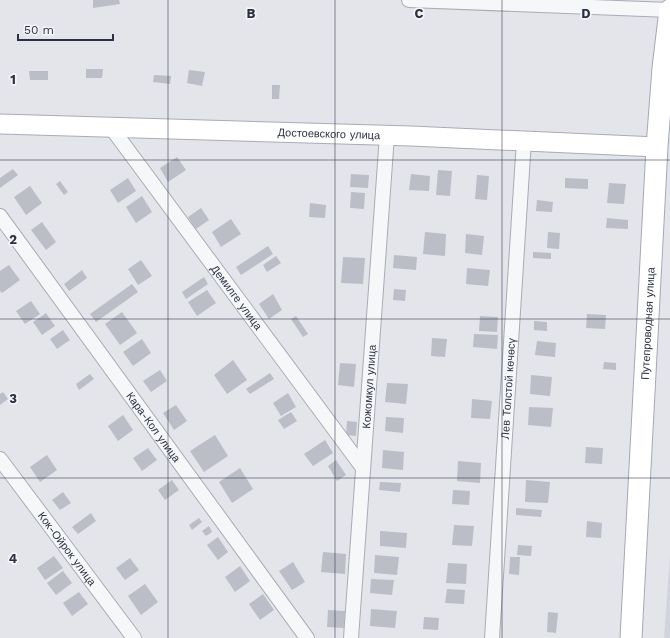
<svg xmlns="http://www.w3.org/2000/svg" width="670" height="638" viewBox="0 0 670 638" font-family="'Work Sans',sans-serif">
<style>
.built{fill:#d2d4dd}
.building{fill:#bbbec7}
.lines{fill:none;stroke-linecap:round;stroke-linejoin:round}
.street-casing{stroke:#a9abb5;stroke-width:16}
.secondary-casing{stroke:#a9abb5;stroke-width:21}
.primary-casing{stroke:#a4a8b6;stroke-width:23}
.street{stroke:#f6f7f9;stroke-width:14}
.secondary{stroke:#fff;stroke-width:19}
.primary{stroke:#fff;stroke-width:21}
.grid{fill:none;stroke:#2c3142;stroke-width:1;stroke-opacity:0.55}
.labels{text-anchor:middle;stroke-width:3.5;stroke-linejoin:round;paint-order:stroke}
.street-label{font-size:11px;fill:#2c3142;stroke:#f3f5f8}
.grid-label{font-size:13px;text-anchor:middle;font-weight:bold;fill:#2c3142;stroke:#f3f5f8;stroke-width:3.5;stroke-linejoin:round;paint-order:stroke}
</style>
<rect width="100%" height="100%" fill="#e4e5eb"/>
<!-- built -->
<path class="built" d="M670 555V638H664Z"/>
<!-- building -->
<path class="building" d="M93 0H119L120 4 93 8Z
M86 69H103L102 78H86Z
M189 70 205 72 202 86 187 83Z
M29 71H48V80H30Z
M154 75 171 76 170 84 153 82Z
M272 85H280L279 99H272Z
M177 157 186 170 168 182 160 168Z
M13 169 18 175 0 188V178Z
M438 170 452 171 450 196 436 195Z
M351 174 369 175 368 188 350 187Z
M411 174 430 176 429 191 409 190Z
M477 175 489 176 487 200 475 199Z
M128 178 136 191 118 203 110 190Z
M565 178 588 179V189L565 188Z
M60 181 68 192 64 195 56 184Z
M609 183 626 184 624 204 607 203Z
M30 186 42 203 26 215 14 197Z
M351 192 365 193 364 209 350 208Z
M142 196 152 212 136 223 126 207Z
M537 200 553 202 552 212 536 211Z
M310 203 326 205 325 218 309 217Z
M201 208 209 220 196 229 188 217Z
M607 218 628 220V229L606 228Z
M231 219 241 234 221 247 212 232Z
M42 222 56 242 46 250 31 230Z
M425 232 446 234 445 256 423 254Z
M548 232 560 233 559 249 547 248Z
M466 234 484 236 482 255 465 253Z
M268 246 273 254 241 275 236 267Z
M533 252 551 253V259L533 258Z
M394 255 417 257 416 270 393 268Z
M276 256 281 263 267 272 263 265Z
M343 257 365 258 363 284 341 283Z
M141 260 152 276 138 285 128 269Z
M9 265 20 280 2 293 0 291V271Z
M467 268 490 270 488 286 466 284Z
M82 270 87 278 69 291 64 284Z
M204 277 208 284 186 299 182 292Z
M132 284 138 292 96 322 90 314Z
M394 289 406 290 405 301 393 300Z
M207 290 216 303 197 316 188 302Z
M273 294 282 310 269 319 259 304Z
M31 301 40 314 25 324 16 311Z
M122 312 137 333 120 345 105 324Z
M46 313 55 326 42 335 33 322Z
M587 314 606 315 605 329 586 328Z
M296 316 308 334 303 337 291 319Z
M480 316 498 317 497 332 479 331Z
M534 321 547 322V331L534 330Z
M63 330 70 340 57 349 50 339Z
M474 334 498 335 497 349 473 347Z
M432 338 447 339 445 357 431 356Z
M142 339 151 353 133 366 123 352Z
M537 341 556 343 555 357 535 355Z
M233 360 247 380 227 394 214 375Z
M604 362 616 363V370L603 369Z
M340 363 356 364 354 387 338 385Z
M160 370 167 381 151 392 143 381Z
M270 373 274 379 250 394 246 389Z
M90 374 94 379 79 390 76 384Z
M531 375 552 377 550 396 530 394Z
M387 383 408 384 406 404 385 402Z
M3 392 8 399 0 405V394Z
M288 393 296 407 281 416 273 403Z
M472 399 492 401 490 419 471 418Z
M176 405 187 421 174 430 163 413Z
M529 407 553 408 551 427 528 425Z
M291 412 297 421 284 429 278 420Z
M123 415 133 430 118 441 108 426Z
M386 417 404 418 403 433 385 431Z
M347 421 357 422 356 436 346 435Z
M215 435 228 456 204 472 190 451Z
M325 440 333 453 313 466 304 454Z
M586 447 603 448 602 464 585 463Z
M148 448 157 460 142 471 133 458Z
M383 450 404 452 403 470 382 468Z
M47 455 57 470 40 482 30 467Z
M336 460 346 475 337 481 328 466Z
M458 461 481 463 480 483 457 481Z
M240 468 253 489 232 503 219 482Z
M172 480 179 490 165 500 158 490Z
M526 480 550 482 548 503 525 502Z
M380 482 401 483 400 492 379 490Z
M453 490 470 491 469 505 452 504Z
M63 492 71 503 60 510 52 500Z
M516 508 542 510 541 517 516 515Z
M91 513 96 521 78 534 72 527Z
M199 518 202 522 192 530 189 525Z
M587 521 602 523 601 538 586 537Z
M454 525 474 526 472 546 452 545Z
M209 526 212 532 206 536 202 531Z
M380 531 407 533 406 548 380 546Z
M218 537 228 552 218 560 207 545Z
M518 545 532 546 531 556 517 555Z
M323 552 346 554 345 574 321 572Z
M375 555 399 557 397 575 374 573Z
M54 556 63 568 45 580 37 568Z
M510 557H520L519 575 509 574Z
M130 558 139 570 125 580 116 568Z
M293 562 305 582 292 590 279 571Z
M448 563 467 564 466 584 446 583Z
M240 566 250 581 235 592 225 577Z
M63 571 72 583 56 595 47 583Z
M371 579 394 580 392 595 370 593Z
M145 584 158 602 141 615 128 596Z
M447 589 465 590 464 604 445 603Z
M79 592 88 604 72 616 63 603Z
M263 594 274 610 260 620 249 604Z
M371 609 397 611 395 628 370 626Z
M328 610 345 611 344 628 327 627Z
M548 612 558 613 556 633 547 632Z
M424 617 439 618 438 630 423 629Z"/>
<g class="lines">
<defs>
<g id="street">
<path d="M409 0 670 10"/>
<path id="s1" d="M110 126 363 468"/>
<path id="s2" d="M0 216 307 638"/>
<path id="s3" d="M0 459 134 638"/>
<path id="s4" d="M351 638 387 135"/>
<path id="s5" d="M492 638 524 140"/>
</g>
<g id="secondary">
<path id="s6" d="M0 124 411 136 657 147"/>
</g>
<g id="primary">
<path id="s7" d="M631 638 657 147 663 68 670 10"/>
</g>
</defs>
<!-- street casing -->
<use href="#street" class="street-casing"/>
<!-- secondary casing -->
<use href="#secondary" class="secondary-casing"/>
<!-- primary casing -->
<use href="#primary" class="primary-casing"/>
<!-- street -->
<use href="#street" class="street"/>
<!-- secondary -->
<use href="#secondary" class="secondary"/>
<!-- primary -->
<use href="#primary" class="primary"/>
</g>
<!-- grid -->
<path class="grid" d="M168 0V638M335 0V638M502 0V638M0 160H670M0 319H670M0 478H670"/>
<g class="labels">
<!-- street labels -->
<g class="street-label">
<text dy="4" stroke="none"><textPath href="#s6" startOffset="329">Достоевского улица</textPath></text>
<text dy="4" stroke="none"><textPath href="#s1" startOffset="213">Демилге улица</textPath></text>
<text dy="4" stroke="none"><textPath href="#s7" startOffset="315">Путепроводная улица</textPath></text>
<text dy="4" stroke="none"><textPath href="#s4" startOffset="252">Кожомкул улица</textPath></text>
<text dy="4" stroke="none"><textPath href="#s5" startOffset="250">Лев Толстой көчөсү</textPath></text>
<text dy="4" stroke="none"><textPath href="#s2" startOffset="261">Кара-Кол улица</textPath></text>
<text dy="4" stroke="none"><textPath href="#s3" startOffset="112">Кок-Ойрок улица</textPath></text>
</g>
</g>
<g class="grid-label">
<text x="251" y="18">B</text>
<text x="419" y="18">C</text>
<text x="586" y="18">D</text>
<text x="13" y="84">1</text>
<text x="13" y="244">2</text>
<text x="13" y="403">3</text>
<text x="13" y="563">4</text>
</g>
<!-- scale -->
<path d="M18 34v6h95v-6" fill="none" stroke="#2c3142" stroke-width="2"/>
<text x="24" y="34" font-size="12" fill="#2c3142" stroke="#f3f5f8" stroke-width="3" paint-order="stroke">50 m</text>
</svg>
